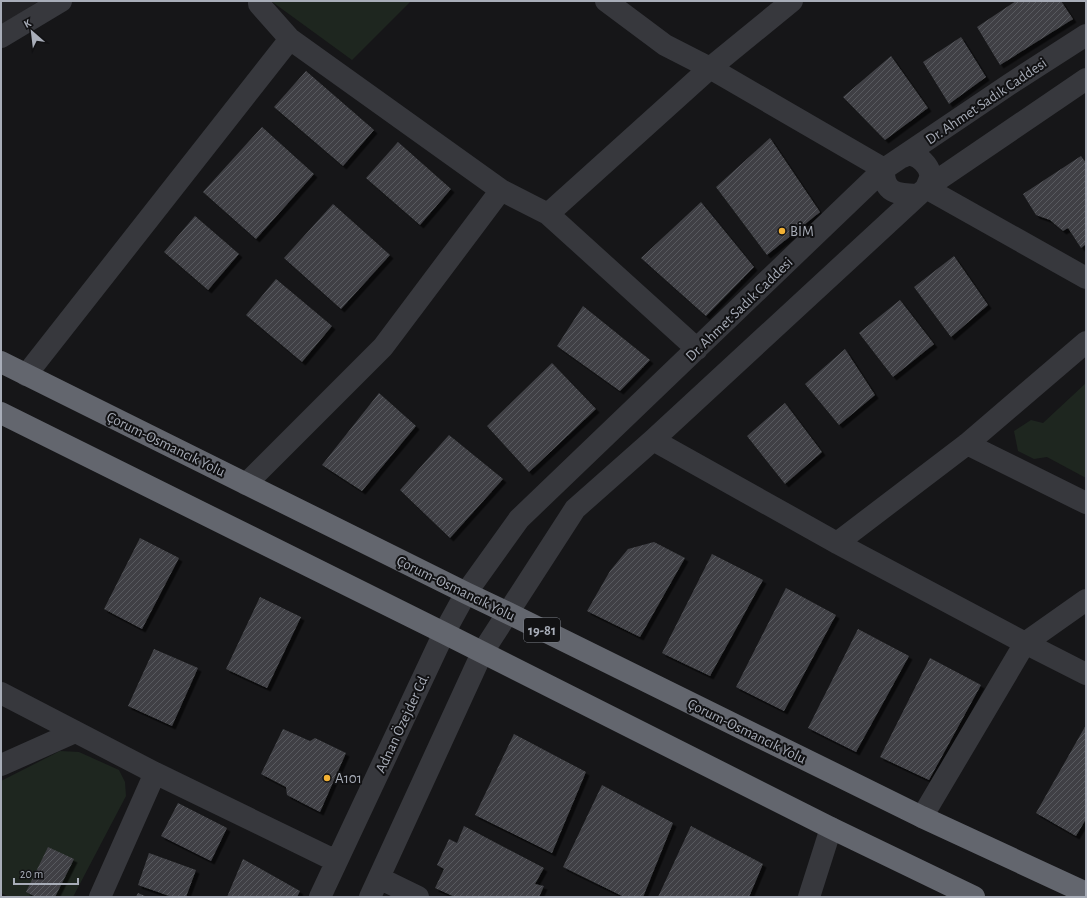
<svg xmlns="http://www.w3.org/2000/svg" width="1087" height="898" viewBox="0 0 1087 898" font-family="'Alegreya Sans',sans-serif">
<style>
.built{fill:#222225}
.park{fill:#1e261f}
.building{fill:url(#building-hatch);filter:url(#shadow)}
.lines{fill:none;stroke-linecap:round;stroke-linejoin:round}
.minor{stroke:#37383d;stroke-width:22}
.highway{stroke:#63666e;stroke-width:22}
.poi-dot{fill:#f2b134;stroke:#111113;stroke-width:1.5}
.labels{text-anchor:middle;stroke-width:4;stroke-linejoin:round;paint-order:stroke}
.shield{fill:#111113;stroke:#7b7e86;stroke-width:1}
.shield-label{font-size:14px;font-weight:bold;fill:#a8adb8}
.street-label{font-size:15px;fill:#a8adb8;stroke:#111113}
.poi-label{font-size:15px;fill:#a8adb8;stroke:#111113;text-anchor:start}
</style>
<defs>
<pattern id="building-hatch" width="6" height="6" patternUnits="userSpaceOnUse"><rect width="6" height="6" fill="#404145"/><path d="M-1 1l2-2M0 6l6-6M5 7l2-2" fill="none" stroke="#595a5e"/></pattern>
<filter id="shadow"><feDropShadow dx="3.5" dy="3.5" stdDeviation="0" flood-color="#0009"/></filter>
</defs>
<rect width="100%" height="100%" fill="#161618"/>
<!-- built -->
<path class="built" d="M1 1H39L1 26Z"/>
<!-- park -->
<path class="park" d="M271 1H411L352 60Z
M1086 383V478L1047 457 1034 459 1018 451 1014 431 1031 420 1043 423Z
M60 751 79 752 119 770 125 782 126 796 73 897H9L1 893V781Z"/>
<!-- building -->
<path class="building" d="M1016 1H1061L1073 19 1000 65 977 27Z
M961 37 986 77 949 104 923 62Z
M891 56 928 108 885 140 843 97Z
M306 71 374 130 343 166 274 107Z
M262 127 314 174 256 239 203 192Z
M770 138 820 212 767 255 716 187Z
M398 142 451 189 420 225 366 178Z
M1081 156 1086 163V244L1081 248 1068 228 1063 231 1050 220 1036 215 1023 194Z
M701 202 754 267 706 316 641 258Z
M333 204 390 255 341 309 284 258Z
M195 216 239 254 208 290 164 252Z
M954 256 988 305 951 337 914 287Z
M276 279 332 326 302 362 246 315Z
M900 300 934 344 893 377 859 333Z
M583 306 650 360 620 391 557 346Z
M845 349 875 395 839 425 805 384Z
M552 363 596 409 529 472 487 426Z
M379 393 416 426 362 491 322 465Z
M785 403 822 452 785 484 747 436Z
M449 435 503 479 450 538 400 490Z
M140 538 179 558 142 629 104 609Z
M654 542 685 558 640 637 587 611 610 571 628 549Z
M712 554 763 580 710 676 662 653Z
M786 588 836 615 784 711 736 687Z
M260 597 301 617 267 688 226 669Z
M858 629 909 656 856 752 808 728Z
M154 649 198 668 172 726 128 706Z
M930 658 981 685 929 780 880 757Z
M1086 725V819L1076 836 1036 813Z
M283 729 310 741 315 738 346 753 320 812 287 795 286 787 261 774Z
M514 734 586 772 552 853 475 815Z
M602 785 673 823 643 897H624L563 867Z
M178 803 227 828 211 861 161 836Z
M464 826 544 868 535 884 544 886 539 897H455L435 888 444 869 437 865 449 839 457 843Z
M691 826 763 864 749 897H658Z
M48 847 74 859 55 897H36L26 892Z
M149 853 196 870 186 897H172L138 885Z
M243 859 300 891 297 897H227Z
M138 893 147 897H136Z"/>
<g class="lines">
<!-- minor -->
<path class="minor" d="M259 1V4L290 39 501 190 548 214 697 349
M606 1 665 45 710 68 884 169
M1 37 61 1
M902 157C905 156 909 154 912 155 920 157 928 165 930 173 931 178 928 183 926 188L1086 278
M884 169C883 194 898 194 918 195
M548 214 710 68 792 1
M26 375 290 39
M653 440 837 543 1025 643 1086 674
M967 444 1086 503
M246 484 383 347 501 190
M837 543 967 444 1086 342
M1 693 155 773 336 861
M1 765 75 732
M922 817 1025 643 1086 600
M379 878 418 897
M100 897 155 773
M320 897 444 633 466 593 519 519 884 169 1010 84 1086 35
M370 897 482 653 575 509 653 440 926 188 1086 79
M809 897 831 828"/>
<!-- highway -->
<path class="highway" d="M1 362 466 593 508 613 922 817 1086 893
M1 413 444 633 831 828 974 897"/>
</g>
<!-- markers -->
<g class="poi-dot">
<circle cx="782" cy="231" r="4"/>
<circle cx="327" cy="778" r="4"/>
</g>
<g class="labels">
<!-- shield labels -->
<rect class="shield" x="524" y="618" width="36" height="24" rx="3"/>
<g class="shield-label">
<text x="542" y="635">19-81</text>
</g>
<!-- street labels -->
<g class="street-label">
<text transform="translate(986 101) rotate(-34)" y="5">Dr. Ahmet Sadık Caddesi</text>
<text transform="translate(739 309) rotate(-44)" y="5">Dr. Ahmet Sadık Caddesi</text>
<text transform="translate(166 444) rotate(26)" y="5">Çorum-Osmancık Yolu</text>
<text transform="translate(456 588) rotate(26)" y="5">Çorum-Osmancık Yolu</text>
<text transform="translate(402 723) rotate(-65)" y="5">Adnan Özejder Cd.</text>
<text transform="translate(747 731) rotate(26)" y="5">Çorum-Osmancık Yolu</text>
</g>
<!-- poi labels -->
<g class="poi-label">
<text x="790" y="236">BİM</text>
<text x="335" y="783">A101</text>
</g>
</g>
<!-- border -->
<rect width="1087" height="898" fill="none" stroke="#a8adb8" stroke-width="4"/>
<!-- north arrow -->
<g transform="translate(32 32) rotate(332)" stroke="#111113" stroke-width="3" paint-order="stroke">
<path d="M0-3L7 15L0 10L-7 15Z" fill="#a8adb8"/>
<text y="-6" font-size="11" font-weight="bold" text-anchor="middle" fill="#a8adb8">K</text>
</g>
<!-- scale -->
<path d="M14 878v6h64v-6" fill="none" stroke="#a8adb8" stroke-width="2"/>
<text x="20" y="878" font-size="12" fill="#a8adb8" stroke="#111113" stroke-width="3" paint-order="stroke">20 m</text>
</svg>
